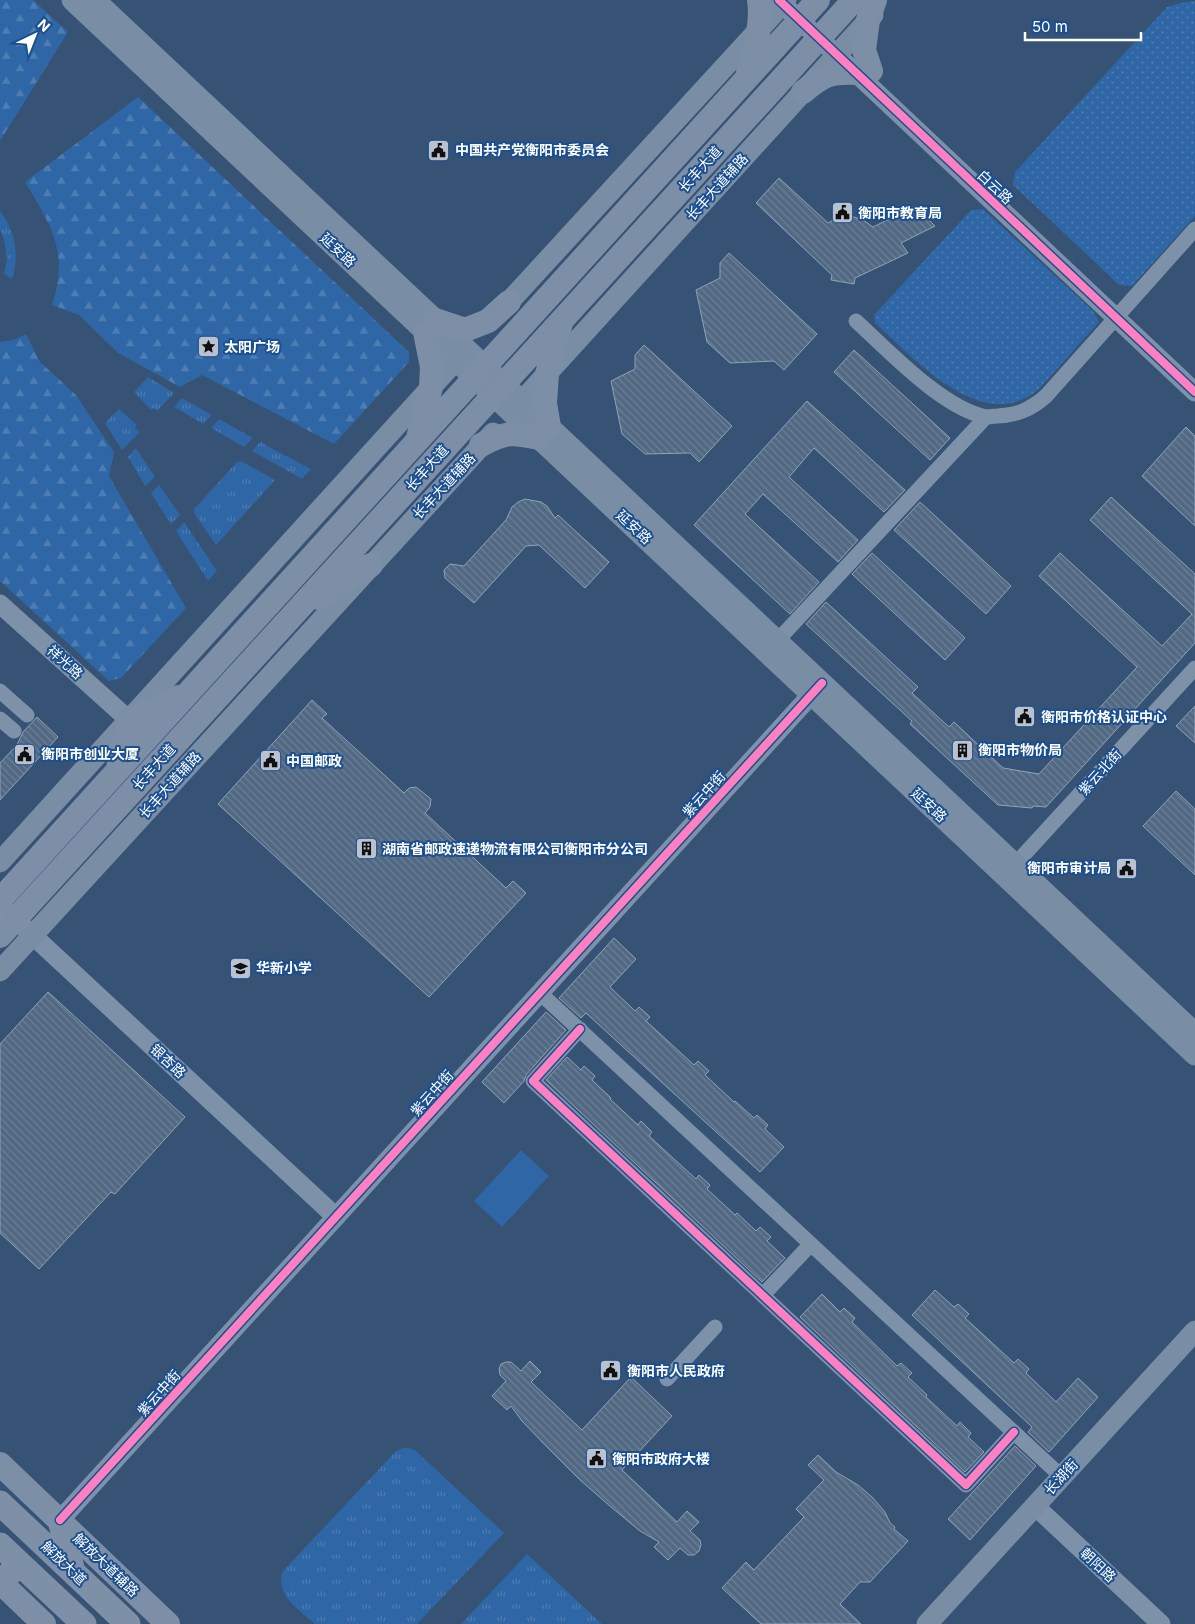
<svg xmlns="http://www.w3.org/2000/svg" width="1195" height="1624" viewBox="0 0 1195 1624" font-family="Inter,'Noto Sans SC',sans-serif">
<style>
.grass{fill:url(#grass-tufts)}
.forest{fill:url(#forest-firs)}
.park{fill:url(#park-dots)}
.pitch{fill:#2f66a5}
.building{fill:url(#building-back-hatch);stroke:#92a2b6}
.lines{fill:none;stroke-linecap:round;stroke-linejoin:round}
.minor{stroke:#7d92a8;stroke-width:15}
.tertiary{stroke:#7d92a8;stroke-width:19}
.secondary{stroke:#798da4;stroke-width:21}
.primary{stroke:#7d8ea7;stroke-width:24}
.trunk{stroke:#7e90a7;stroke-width:25}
.cycleway-casing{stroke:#1b4f8f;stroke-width:11}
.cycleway{stroke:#ff80c0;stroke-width:8}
.labels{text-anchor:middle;stroke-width:4;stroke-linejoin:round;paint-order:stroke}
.poi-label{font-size:14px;font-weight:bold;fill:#fff;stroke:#1b4f8f;text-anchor:start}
.street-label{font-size:14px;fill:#fff;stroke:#1b4f8f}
</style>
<defs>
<pattern id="grass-tufts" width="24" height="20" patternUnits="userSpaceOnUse" patternTransform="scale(1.25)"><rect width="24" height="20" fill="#2f66a5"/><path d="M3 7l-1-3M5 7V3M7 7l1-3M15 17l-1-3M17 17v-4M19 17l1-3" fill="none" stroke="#4e7db2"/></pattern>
<pattern id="forest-firs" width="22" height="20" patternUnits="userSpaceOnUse" patternTransform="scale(1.25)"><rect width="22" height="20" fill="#2f66a5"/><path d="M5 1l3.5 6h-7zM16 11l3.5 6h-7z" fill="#4e7db2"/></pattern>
<pattern id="park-dots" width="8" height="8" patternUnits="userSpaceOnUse" patternTransform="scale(1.25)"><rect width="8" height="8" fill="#2f66a5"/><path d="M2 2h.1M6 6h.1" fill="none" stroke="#4e7db2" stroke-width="1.8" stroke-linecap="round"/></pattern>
<pattern id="building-back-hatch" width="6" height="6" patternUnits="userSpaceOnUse" patternTransform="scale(1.25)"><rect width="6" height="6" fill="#526984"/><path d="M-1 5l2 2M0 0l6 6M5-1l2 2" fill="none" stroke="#6c8096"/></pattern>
</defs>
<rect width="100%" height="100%" fill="#365274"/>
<!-- grass -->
<path class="grass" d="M0 211C15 231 20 255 12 279L4 274 7 259 4 240 0 230Z
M148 377 174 393 157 411 154 408 151 410 134 392Z
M182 398 212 415 203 424 174 407Z
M119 409 137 425 135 428 140 432 122 450 105 423Z
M219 419 253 438 244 447 211 428Z
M260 442 311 469 302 479 252 451Z
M136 448 155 477 145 486 128 457Z
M241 461 275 480 216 545 194 513V509L237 462Z
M159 485 180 515 171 524 151 493Z
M184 522 217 571 208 581 176 531Z
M403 1448H410L416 1451 504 1533 417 1624H315C299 1609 274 1595 283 1571L396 1451Z
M527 1554 602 1624H461Z"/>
<!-- forest -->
<path class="forest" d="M0 0H33L68 32 0 141Z
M138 97 409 352V362L334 444 202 375 180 387 118 353 79 315 52 305C69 252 52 227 25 182Z
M26 334 40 362 76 395 114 452 109 476 186 608 121 678 109 681 0 581V342L13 340Z"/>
<!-- park -->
<path class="park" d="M1195 1V216L1132 286 1119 285 1013 185 1015 172 1167 7 1180 3Z
M983 209 1094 312 1099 322 1039 389C983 437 915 359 875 323L874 315 971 210Z"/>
<!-- pitch -->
<path class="pitch" d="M521 1150 549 1176 502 1227 474 1201Z"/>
<!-- building -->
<path class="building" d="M779 178 828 223 839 217 851 216 863 220 873 227 915 206 935 226 901 243 908 253 855 278 854 284 831 280 832 275 756 203Z
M729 253 817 334 784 370 774 361 730 363 707 342 696 290 720 278V263Z
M644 345 732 426 699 462 690 453 645 454 622 434 611 381 635 369V355Z
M854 350 950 438 930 460 834 372Z
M807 401 905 490 884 512 814 448 789 477 858 540 838 562 763 494 745 514 819 582 790 614 694 525Z
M1186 427 1195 436V526L1142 476Z
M1111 497 1195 574V643L1046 807 1033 806 1032 808 998 805 910 724 912 721 806 624 826 602 918 687 912 693 949 727 954 722 1003 768 1039 774 1137 667 1039 576 1060 553 1162 646 1192 614 1090 520Z
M525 499 541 502 547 506 555 518 558 515 609 562 585 588 539 545 526 546 474 603 445 578 444 570 450 564 464 566 506 520 512 507 518 502Z
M920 502 1011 586 986 614 894 530Z
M872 553 965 638 945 660 852 574Z
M312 700 327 714 322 718 404 793 409 788 416 787 431 799 430 807 425 813 506 888 513 881 526 893 429 997 218 804Z
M1195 706V743L1176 726Z
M37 717 58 737 0 800V763L17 745 23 732Z
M1176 791 1195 809V875L1143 826Z
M614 938 636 959 610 987 635 1011 639 1007 650 1017 646 1021 694 1065 698 1061 709 1071 705 1075 734 1102 735 1101 754 1118 757 1115 768 1125 765 1129 784 1147 760 1172 586 1013 581 1018 559 998Z
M48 992 185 1117 115 1194 111 1192 39 1269 0 1233V1044Z
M546 1012 566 1030 526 1075 524 1081 504 1103 482 1082Z
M567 1057 581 1070 584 1066 595 1076 592 1080 611 1098 610 1099 638 1125 641 1121 652 1132 649 1136 696 1179 699 1175 710 1185 707 1189 735 1215 737 1213 756 1231 760 1227 771 1237 767 1241 785 1258 762 1282 546 1080Z
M935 1290 954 1307 958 1304 969 1314 965 1318 1014 1363 1018 1359 1029 1369 1026 1373 1056 1402 1078 1378 1098 1397 1049 1452 1028 1432 1032 1427 912 1315Z
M822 1294 840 1312 844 1308 855 1318 852 1322 897 1366 901 1363 912 1373 908 1377 927 1395 926 1397 957 1426 960 1422 971 1433 968 1437 984 1452 965 1472 800 1317Z
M530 1361 541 1372 531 1382 582 1430 631 1377 672 1416 622 1470 677 1522 687 1511 699 1522 690 1531 700 1540 701 1545 699 1551 694 1555H688L680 1548 668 1560 654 1547 659 1542 640 1531 611 1507 579 1479 548 1448 522 1421 511 1406 507 1410 492 1396 506 1381 500 1375 499 1369 501 1364 506 1362H511L521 1371Z
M1015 1446 1036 1466 970 1540 948 1519Z
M818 1455 836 1472 858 1485 872 1497 885 1512 890 1523 895 1527 894 1529 908 1541 870 1582H860L840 1604 861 1624H761L722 1588 746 1562 754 1570 804 1517 796 1509 824 1480 808 1465Z"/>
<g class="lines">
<!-- minor -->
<path class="minor" d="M856 321C889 351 942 408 986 417 989 417 994 416 997 416 1017 415 1030 410 1046 396L1195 229
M777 641 986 417
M0 691 27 715
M0 719 14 731
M1009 871 1195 668
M540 993 1062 1477
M580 1029 533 1081 966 1485 1014 1432
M763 1295 811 1244
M667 1379 715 1327"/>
<!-- tertiary -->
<path class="tertiary" d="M790 11 1195 392
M0 604 129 720
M0 905 336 1217
M1035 1506 1161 1624
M60 1520 821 684"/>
<!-- secondary -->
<path class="secondary" d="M72 0 1195 1055
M95 0 1195 1033
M497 315 786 0
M513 411 873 15
M0 862 465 350
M0 971 493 433
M927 1624 1195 1331"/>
<!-- primary -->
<path class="primary" d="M871 71 864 50 868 20 875 0
M747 77C753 52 763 26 759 0
M803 92C823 75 830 72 856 73
M435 320 465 330 488 321 509 302
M549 427 545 403 547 374 561 323
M418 438 431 387 432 367 425 332
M481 445C506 432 511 432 539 438
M319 598 371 565
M118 768 129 720 179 697
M0 900 818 0
M0 936 854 0
M0 1464 168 1624
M0 1582 44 1624"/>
<!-- trunk -->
<path class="trunk" d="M0 1503 128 1624
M60 1520 73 1572
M0 1545 84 1624
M1 1583 19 1563"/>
<defs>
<path id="cycleway" d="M779 0 1195 392
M580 1029 533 1081 966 1485 1014 1432
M60 1520 822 683"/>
</defs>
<!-- cycleway casing -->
<use href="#cycleway" class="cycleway-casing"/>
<!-- cycleway -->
<use href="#cycleway" class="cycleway"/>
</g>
<!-- icons -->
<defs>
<symbol id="civic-square" viewBox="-11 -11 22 22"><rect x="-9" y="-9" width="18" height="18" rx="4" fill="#b9c2ce" stroke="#1b4f8f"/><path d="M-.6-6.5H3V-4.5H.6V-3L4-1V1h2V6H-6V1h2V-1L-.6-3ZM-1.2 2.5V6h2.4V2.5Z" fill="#111"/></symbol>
<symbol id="sight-square" viewBox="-11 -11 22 22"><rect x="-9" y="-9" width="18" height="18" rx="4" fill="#b9c2ce" stroke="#1b4f8f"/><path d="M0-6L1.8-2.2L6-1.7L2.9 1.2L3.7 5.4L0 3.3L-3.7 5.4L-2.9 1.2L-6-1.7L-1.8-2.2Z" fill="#111"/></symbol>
<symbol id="building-square" viewBox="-11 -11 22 22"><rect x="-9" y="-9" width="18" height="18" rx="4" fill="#b9c2ce" stroke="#1b4f8f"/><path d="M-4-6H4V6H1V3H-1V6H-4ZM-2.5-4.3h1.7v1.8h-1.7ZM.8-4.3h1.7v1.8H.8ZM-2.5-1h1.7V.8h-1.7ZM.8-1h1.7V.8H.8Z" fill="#111"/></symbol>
<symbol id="school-square" viewBox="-11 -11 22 22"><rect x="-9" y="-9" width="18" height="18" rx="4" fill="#b9c2ce" stroke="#1b4f8f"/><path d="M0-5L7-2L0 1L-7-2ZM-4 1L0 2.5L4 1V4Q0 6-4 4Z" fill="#111"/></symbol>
</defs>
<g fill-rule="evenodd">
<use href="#civic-square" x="426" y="138" width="25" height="25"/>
<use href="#civic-square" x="830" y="200" width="25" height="25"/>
<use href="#sight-square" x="196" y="334" width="25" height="25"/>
<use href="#civic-square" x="1012" y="704" width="25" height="25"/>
<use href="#building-square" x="950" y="738" width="25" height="25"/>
<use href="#civic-square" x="12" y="742" width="25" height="25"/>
<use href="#civic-square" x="258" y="748" width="25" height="25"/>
<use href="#building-square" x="354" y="836" width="25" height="25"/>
<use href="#civic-square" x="1114" y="856" width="25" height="25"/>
<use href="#school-square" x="228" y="956" width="25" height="25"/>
<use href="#civic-square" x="598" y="1358" width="25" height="25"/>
<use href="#civic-square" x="584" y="1446" width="25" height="25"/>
</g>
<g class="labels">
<!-- poi labels -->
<g class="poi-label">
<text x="455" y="155">中国共产党衡阳市委员会</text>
<text x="858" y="218">衡阳市教育局</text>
<text x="224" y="352">太阳广场</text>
<text x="1041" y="722">衡阳市价格认证中心</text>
<text x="978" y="755">衡阳市物价局</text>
<text x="41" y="759">衡阳市创业大厦</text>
<text x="286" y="766">中国邮政</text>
<text x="382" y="854">湖南省邮政速递物流有限公司衡阳市分公司</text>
<text x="1111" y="873" text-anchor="end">衡阳市审计局</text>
<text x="256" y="973">华新小学</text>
<text x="627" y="1376">衡阳市人民政府</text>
<text x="612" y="1464">衡阳市政府大楼</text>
</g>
<!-- street labels -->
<g class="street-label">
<text transform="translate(700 169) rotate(-48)" y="5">长丰大道</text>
<text transform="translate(717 187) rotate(-48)" y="5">长丰大道辅路</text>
<text transform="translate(995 187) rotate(43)" y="5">白云路</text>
<text transform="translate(338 250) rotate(43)" y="5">延安路</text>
<text transform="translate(427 468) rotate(-48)" y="5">长丰大道</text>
<text transform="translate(444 486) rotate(-47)" y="5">长丰大道辅路</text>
<text transform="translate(634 527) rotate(43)" y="5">延安路</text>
<text transform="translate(65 662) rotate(42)" y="5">祥光路</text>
<text transform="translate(154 767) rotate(-48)" y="5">长丰大道</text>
<text transform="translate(1100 772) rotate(-48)" y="5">紫云北街</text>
<text transform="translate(170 785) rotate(-48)" y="5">长丰大道辅路</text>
<text transform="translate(704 794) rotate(-48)" y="5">紫云中街</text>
<text transform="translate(929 805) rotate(43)" y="5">延安路</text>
<text transform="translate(168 1061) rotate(43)" y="5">银杏路</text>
<text transform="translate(432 1093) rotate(-48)" y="5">紫云中街</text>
<text transform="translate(159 1393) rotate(-48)" y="5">紫云中街</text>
<text transform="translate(1061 1477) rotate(-48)" y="5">长湖街</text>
<text transform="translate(64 1563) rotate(44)" y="5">解放大道</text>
<text transform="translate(106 1565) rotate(44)" y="5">解放大道辅路</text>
<text transform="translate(1098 1565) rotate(43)" y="5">朝阳路</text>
</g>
</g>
<!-- north arrow -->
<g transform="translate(35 35) rotate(43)" stroke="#1b4f8f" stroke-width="4" paint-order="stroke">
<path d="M0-4L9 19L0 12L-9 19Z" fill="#ffffff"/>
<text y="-8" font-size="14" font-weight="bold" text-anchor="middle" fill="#ffffff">N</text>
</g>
<!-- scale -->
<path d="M1025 32v8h116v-8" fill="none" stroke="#ffffff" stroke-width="2.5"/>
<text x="1032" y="32" font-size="15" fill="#ffffff" stroke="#1b4f8f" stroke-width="4" paint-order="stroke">50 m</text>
</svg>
